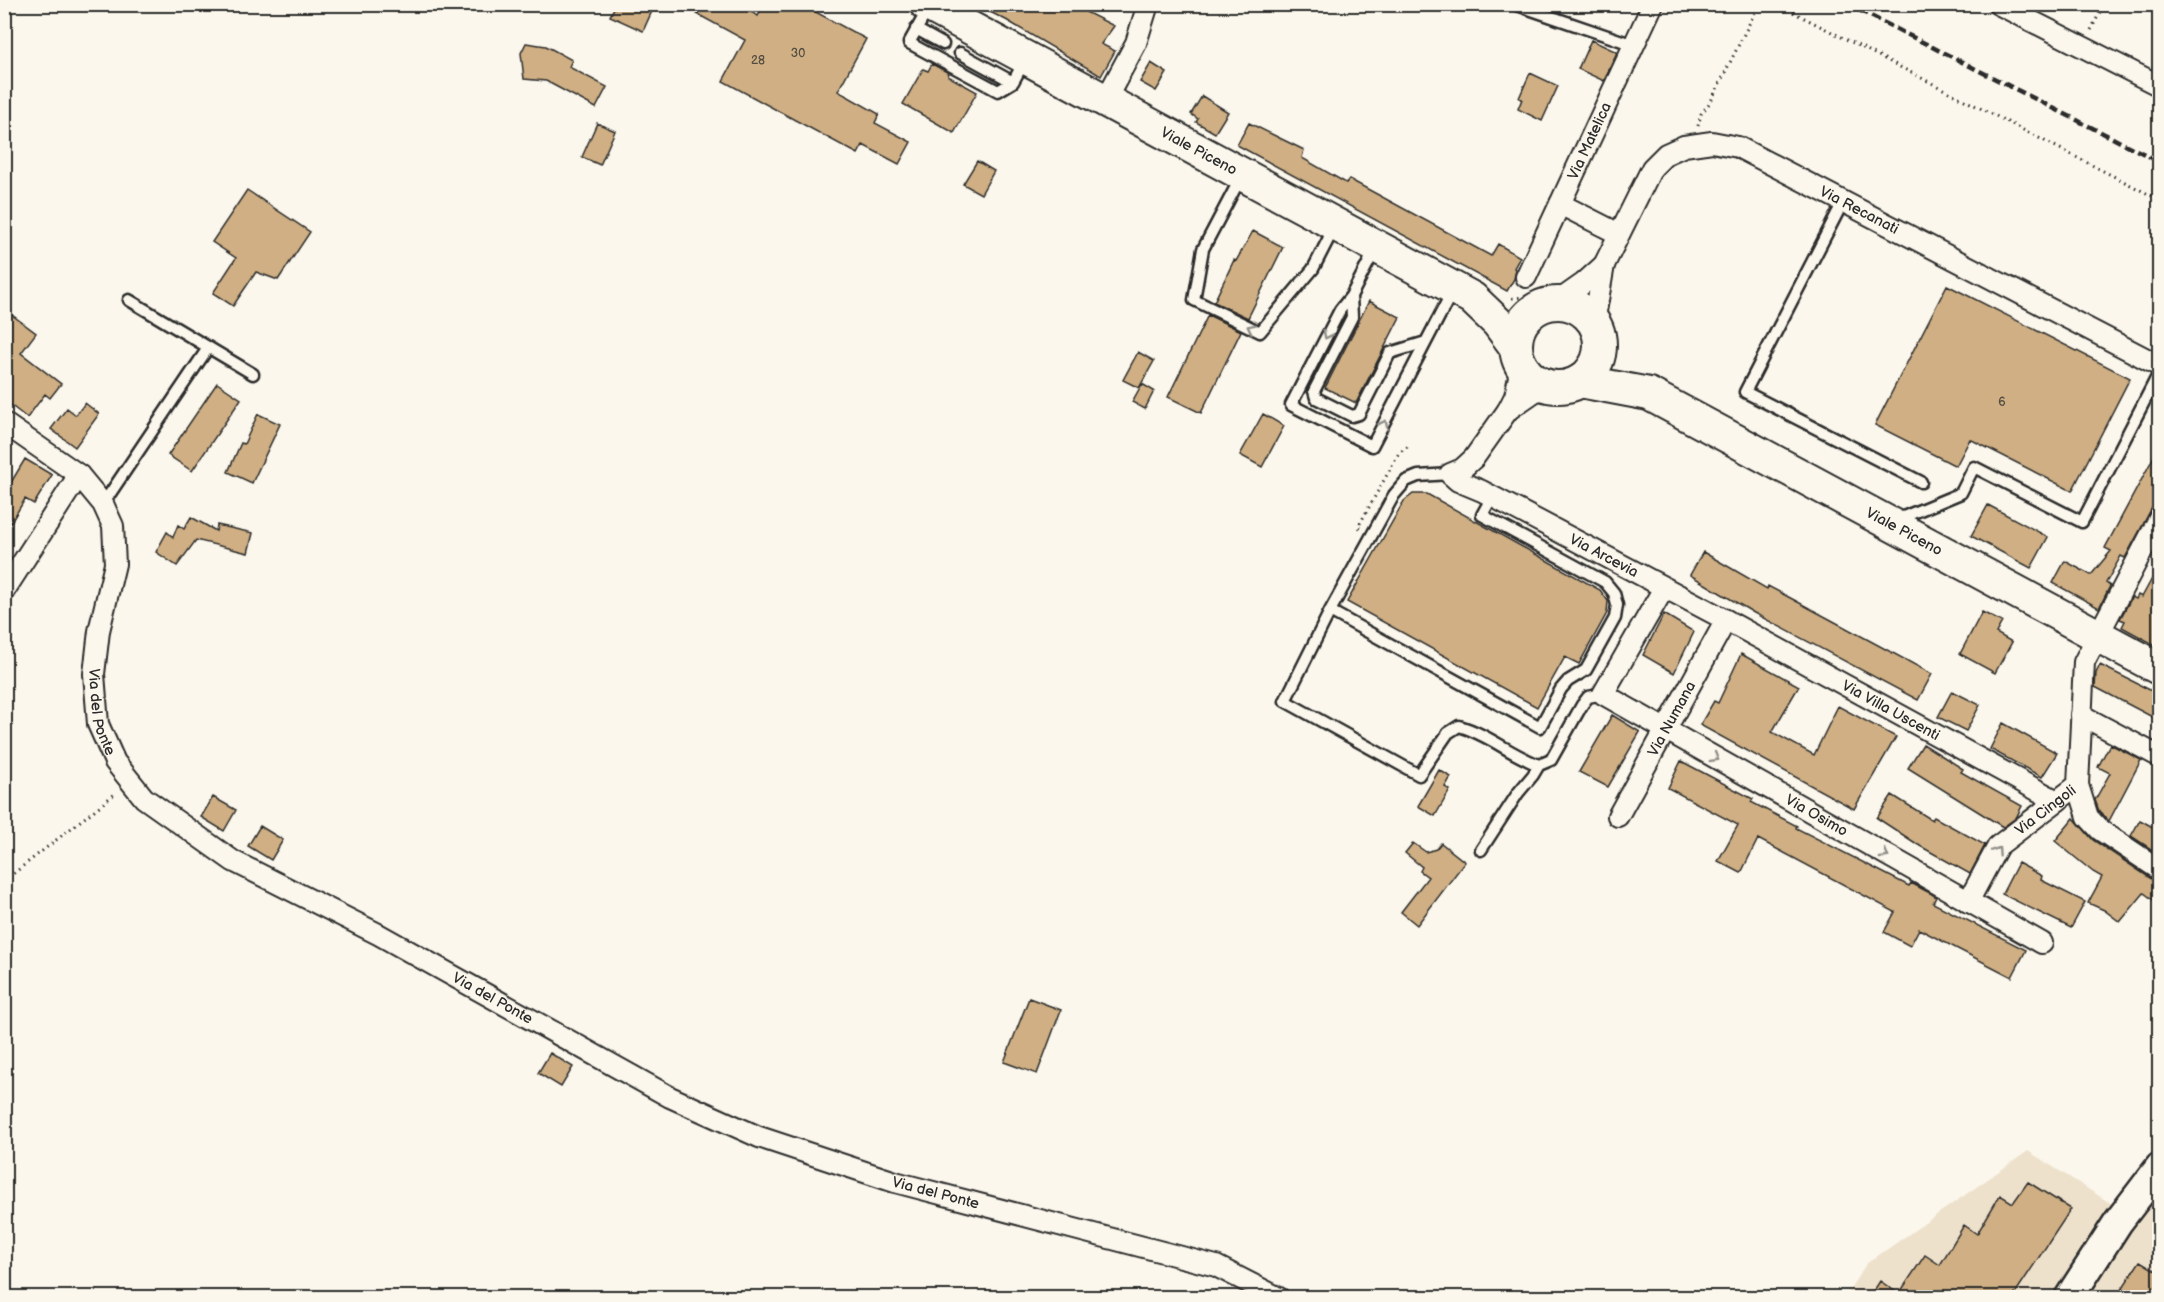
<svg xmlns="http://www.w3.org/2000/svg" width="2164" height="1302" viewBox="0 0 2164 1302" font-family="'Balsamiq Sans',sans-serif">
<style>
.built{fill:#eee1cc}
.building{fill:#cfaf83;stroke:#2b2b2b;stroke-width:1.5}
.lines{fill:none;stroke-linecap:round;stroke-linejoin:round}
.lane-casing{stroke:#2b2b2b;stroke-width:15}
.street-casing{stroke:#2b2b2b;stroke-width:24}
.secondary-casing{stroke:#2b2b2b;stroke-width:33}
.primary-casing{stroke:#2b2b2b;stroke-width:36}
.path{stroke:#2b2b2b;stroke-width:3;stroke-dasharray:1.5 4.5;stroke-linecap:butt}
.lane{stroke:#fbf7ec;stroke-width:10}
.street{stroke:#fbf7ec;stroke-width:20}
.secondary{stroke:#fbf7ec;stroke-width:28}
.primary{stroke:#fbf7ec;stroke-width:32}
.rail{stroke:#2b2b2b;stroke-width:4.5;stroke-dasharray:9 4.5;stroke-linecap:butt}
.oneway{stroke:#93918c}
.labels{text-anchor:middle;stroke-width:5;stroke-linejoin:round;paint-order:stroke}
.number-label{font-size:12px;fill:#544c41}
.street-label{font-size:15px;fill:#2b2b2b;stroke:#fbf7ec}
</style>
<rect width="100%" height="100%" fill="#fbf7ec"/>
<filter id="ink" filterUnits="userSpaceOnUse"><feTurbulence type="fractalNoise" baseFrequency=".0167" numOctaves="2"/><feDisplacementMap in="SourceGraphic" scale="12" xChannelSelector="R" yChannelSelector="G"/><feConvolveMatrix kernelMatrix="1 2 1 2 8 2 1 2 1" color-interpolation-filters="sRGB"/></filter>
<g filter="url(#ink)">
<!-- built -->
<path class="built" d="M2028 1151 2134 1218 2159 1195V1297L1844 1298 1866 1264Z"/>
<!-- building -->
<path class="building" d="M616 4H638L652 11 643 31 610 16Z
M703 4H737L758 16 764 4H801L866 39 838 91 879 114 875 123 911 142 899 164 863 145 858 154 723 81 745 40 697 14Z
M974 4H1070L1114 26 1101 44 1115 51 1101 76 1006 20Z
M1591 40 1617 52 1604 81 1578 69Z
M526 43 546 46 572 60 569 67 607 87 596 108 546 81 524 79 521 53Z
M1151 63 1167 73 1156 91 1140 82Z
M932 64 949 73 948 76 977 92 954 133 903 104 923 69 928 71Z
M1530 73 1558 86 1542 121 1518 109 1522 99 1519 98Z
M1202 96 1228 112 1215 133 1196 122 1198 119 1191 114Z
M597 123 615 131 600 165 582 157Z
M1249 123 1304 150 1302 158 1346 183 1349 179 1491 256 1498 244 1520 257 1514 268 1516 269 1514 279 1507 291 1237 145Z
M977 161 994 171 981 194 963 184Z
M247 190 310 232 278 280 256 272 233 306 213 293 236 258 212 242Z
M1253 231 1283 247 1248 318 1214 302 1234 260 1236 261Z
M1947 285 2130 378 2072 491 1970 439 1956 466 1875 425Z
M1369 301 1400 317 1356 403 1325 388Z
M4 309 36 333 21 353 61 384 50 398 45 394 27 418 4 400Z
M1208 315 1241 331 1201 413 1168 397Z
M1138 352 1154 361 1139 388 1123 380Z
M217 383 241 399 192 471 168 455Z
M1142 384 1154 391 1145 409 1132 402Z
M85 403 99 414 75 447 51 429 67 408 76 415Z
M258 414 280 424 252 483 228 472 241 443 244 444Z
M1263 414 1284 426 1262 467 1240 455Z
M2160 445V493L2125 558 2121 556 2106 583 2110 586 2099 608 2053 583 2065 561 2091 575 2111 551 2105 548Z
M25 459 52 475 34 504 25 499 4 534V494Z
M1413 494H1427L1600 590 1608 601 1607 613 1579 664 1565 657 1537 707 1347 602 1404 501Z
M1988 505 2048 537 2031 568 1971 536Z
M191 517 216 531 217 525 253 533 248 553 196 540 177 566 156 552 167 532 173 537 178 525 184 529Z
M1703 552 1767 589 1768 586 1796 601 1932 674 1918 700 1754 613 1690 575Z
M2160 564V636L2155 645 2122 627 2125 621 2120 619 2132 597 2136 599 2138 595 2142 597Z
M1982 612 2002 622 1996 633 2012 642 1995 673 1960 654Z
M1664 614 1694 632 1674 673 1643 655Z
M1741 654 1799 686 1772 732 1814 755 1838 706 1896 737 1854 809 1700 725 1714 701 1718 703Z
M2100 665 2160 695V721L2095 687 2096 673Z
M1952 691 1980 705 1966 731 1938 717Z
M1612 715 1640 732 1608 787 1579 772Z
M2003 723 2057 753 2042 777 1990 749Z
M1923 744 1963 769 1961 772 2022 806 2016 818 2003 827 1908 768Z
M2110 744 2141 760 2109 821 2099 811 2095 800 2110 773 2098 767Z
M1681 761 1753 799 1751 802 1797 826 1796 828 1909 886 1911 883 1930 893 1936 897 1933 903 2026 950 2012 977 1919 929 1910 946 1884 932 1895 912 1758 839 1741 873 1718 861 1738 825 1668 788Z
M1439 770 1451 777 1445 787 1450 790 1435 816 1418 806Z
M1892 795 1932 820 1934 817 1985 845 1970 874 1920 846 1877 818Z
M213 797 236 810 224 831 201 817Z
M2074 818 2093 840 2153 880 2160 882V905L2144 893 2120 922 2104 910 2088 903 2102 877 2093 872 2055 841Z
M2140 820 2160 831V855L2131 836Z
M260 826 283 840 271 860 248 846Z
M1413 843 1426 852 1436 849 1441 843 1465 862 1417 925 1401 912 1428 877 1420 871 1422 867 1405 853Z
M2018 863 2042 876 2041 880 2085 902 2071 928 2002 894Z
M1029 998 1061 1010 1037 1074 1004 1062Z
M550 1053 573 1067 561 1087 538 1073Z
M2028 1182 2071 1209 2012 1298H1869L1880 1281 1899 1294 1925 1255 1940 1265 1964 1225 1977 1234 2000 1195 2013 1203Z
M2140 1261 2160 1273V1298H2116Z"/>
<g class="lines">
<defs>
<path id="lane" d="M1514 4 1634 45
M928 9 909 43 998 91 1013 82 1025 60
M916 29 943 44
M960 53 1013 82
M1241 177 1203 249 1194 300 1260 332 1313 269 1334 228
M1843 202 1745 392 1921 482
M1375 250 1351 296 1340 310 1291 405 1372 446 1453 290
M1351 296 1352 317 1314 391 1316 398 1352 416 1359 414 1390 353 1426 342
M129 300 253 374
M1450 474 1418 476 1406 481 1394 495 1330 611 1285 701 1419 775 1448 733 1459 726C1488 734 1511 755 1539 765L1551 760 1582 705 1588 697 1603 694
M103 504 208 348
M1896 520 1961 493 1974 467 2082 522 2160 371
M1330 611 1540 727 1561 689 1568 681 1586 670 1615 618 1617 605 1614 593 1605 582 1482 515 1492 497
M1481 850 1518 793 1533 775 1539 765"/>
<g id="street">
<path d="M1998 4 2160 86"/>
<path d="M1105 101 1136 43 1148 4"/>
<path d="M1560 204 1619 234"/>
<path id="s1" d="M1526 277 1653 4"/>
<path d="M1557 302 1584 283 1604 265"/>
<path id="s2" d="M1594 323 1604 265 1652 168 1666 154 1684 146 1712 142 1738 147 2160 366"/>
<path id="s3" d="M1521 367 1515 396 1508 410 1474 458 1462 469 1450 474 1458 481 1482 491 1726 620 2057 801"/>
<path d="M1508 410 1534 392 1548 386"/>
<path id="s4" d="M4 423 79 475 103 504 113 526 115 564 99 631 94 674 98 724 115 762 144 798 233 861 378 934 670 1097 759 1137 895 1182 1216 1266 1279 1298"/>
<path id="s5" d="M1664 588 1603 694 2042 943"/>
<path d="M4 591 79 475"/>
<path d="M2081 715 2160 757"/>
<path d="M2078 785 2088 817 2100 830 2160 870"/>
<path id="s6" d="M1618 816 1726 620"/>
<path id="s7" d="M1968 902 1998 846 2078 785 2084 662 2160 517"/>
</g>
<path id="secondary" d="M2069 1298 2118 1222 2160 1167"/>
<g id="primary">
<path id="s8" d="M926 4 1472 298 1498 323 1515 346"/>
<circle cx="1558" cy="345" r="42"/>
<path id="s9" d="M1580 381 1649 394 2160 669"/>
</g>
</defs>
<!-- lane casing -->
<use href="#lane" class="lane-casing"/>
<!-- street casing -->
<use href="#street" class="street-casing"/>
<!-- secondary casing -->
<use href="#secondary" class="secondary-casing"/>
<!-- primary casing -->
<use href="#primary" class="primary-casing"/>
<!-- path -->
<path class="path" d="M1777 4 2160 200
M2091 30 2104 4
M1698 126 1701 114 1711 101 1759 4
M1512 298 1540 296
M1360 528 1358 527 1399 453 1410 445
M4 881 116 793"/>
<!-- lane -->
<use href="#lane" class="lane"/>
<!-- street -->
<use href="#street" class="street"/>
<!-- secondary -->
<use href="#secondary" class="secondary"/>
<!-- primary -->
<use href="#primary" class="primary"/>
<!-- rail -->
<path class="rail" d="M1847 4 2160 162"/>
</g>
<!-- one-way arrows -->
<defs><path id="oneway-chevron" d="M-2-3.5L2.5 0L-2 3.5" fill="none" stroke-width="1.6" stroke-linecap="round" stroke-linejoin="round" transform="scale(1.5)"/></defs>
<g class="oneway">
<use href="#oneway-chevron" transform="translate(1251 328) rotate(-154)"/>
<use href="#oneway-chevron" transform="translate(1327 335) rotate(117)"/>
<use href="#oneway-chevron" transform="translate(1384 424) rotate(-63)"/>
<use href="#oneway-chevron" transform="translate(1715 758) rotate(30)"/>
<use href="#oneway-chevron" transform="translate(1997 851) rotate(-56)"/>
<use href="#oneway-chevron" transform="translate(1885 855) rotate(30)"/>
</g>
</g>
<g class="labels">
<!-- number labels -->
<g class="number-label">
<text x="798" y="57">30</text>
<text x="758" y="64">28</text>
<text x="2002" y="406">6</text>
</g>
<!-- street labels -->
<g class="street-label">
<text dy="5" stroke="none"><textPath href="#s1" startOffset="150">Via Matelica</textPath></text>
<text dy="5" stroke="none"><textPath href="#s8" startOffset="310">Viale Piceno</textPath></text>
<text dy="5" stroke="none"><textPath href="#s2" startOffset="398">Via Recanati</textPath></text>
<text dy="5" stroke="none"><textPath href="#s9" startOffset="360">Viale Piceno</textPath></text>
<text dy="5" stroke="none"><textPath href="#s3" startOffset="308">Via Arcevia</textPath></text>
<text dy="5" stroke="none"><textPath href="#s4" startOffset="342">Via del Ponte</textPath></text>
<text dy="5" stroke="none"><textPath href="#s3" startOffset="634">Via Villa Uscenti</textPath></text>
<text dy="5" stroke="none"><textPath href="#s6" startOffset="111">Via Numana</textPath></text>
<text dy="5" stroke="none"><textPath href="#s7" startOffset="123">Via Cingoli</textPath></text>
<text dy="5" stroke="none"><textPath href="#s5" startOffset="368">Via Osimo</textPath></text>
<text dy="5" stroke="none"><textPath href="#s4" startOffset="844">Via del Ponte</textPath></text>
<text dy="5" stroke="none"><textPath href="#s4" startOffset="1330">Via del Ponte</textPath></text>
</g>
</g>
<!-- margin -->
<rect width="2164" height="1302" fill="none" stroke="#fbf7ec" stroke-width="24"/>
<rect x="12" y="12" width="2140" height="1278" fill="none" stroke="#2b2b2b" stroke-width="2" filter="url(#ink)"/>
</svg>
